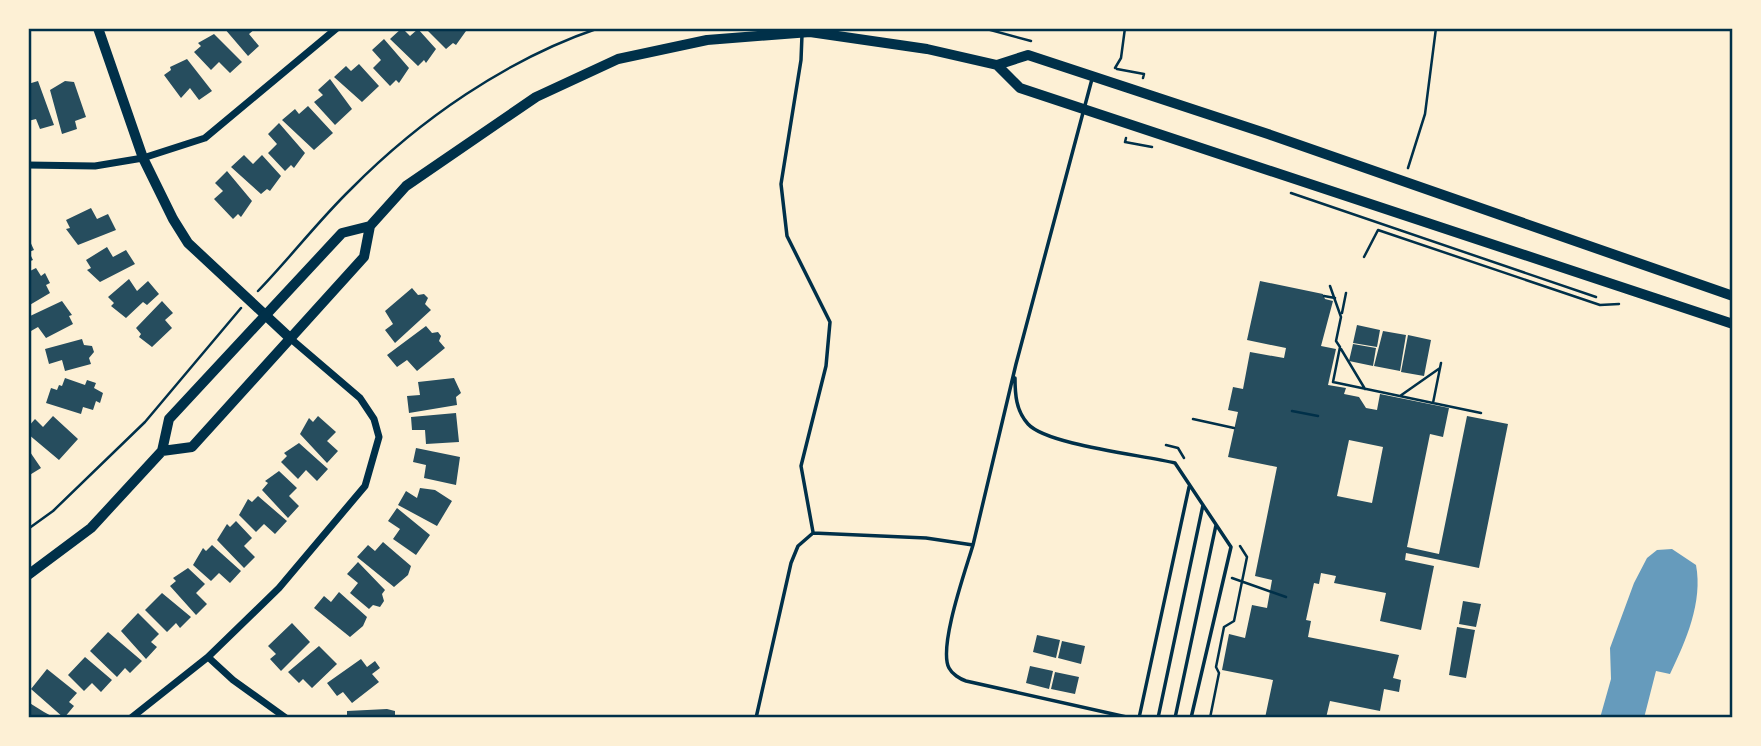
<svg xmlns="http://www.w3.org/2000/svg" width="1761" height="746" viewBox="0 0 1761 746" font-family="'Space Grotesk',sans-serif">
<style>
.water{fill:#669bbc}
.building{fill:#264d5e;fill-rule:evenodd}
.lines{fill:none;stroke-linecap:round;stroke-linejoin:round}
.path{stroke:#003049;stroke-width:2.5}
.service{stroke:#003049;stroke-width:3.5}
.minor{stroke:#003049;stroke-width:7}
.tertiary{stroke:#003049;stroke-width:10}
.secondary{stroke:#003049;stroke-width:10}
.neatline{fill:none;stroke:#003049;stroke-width:2.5}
</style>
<rect width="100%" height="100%" fill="#fdf0d5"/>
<!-- water -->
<path class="water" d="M1672 549 1696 565C1703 602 1686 641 1670 674L1656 671 1644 718H1600L1611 679 1610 648 1634 583 1647 558 1657 550Z"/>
<!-- building -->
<path class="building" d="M224 28H256L249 34 259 46 248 56Z
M402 28 410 36 418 29 436 49 426 63 424 60 418 66 390 39Z
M425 28H463L466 31 456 45 453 43 446 49Z
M214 34 242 62 230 73 219 62 211 70 194 52 201 46 198 43Z
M384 39 409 68 399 83 396 80 390 86 373 68 381 60 372 50Z
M187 59 212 91 199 100 190 88 181 98 164 75 171 70 170 67Z
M359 64 379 86 362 102 334 77 346 66 351 71Z
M330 79 352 109 335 125 314 102 323 95 318 90Z
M38 81 54 125 40 129 36 119 28 121V84Z
M65 81 74 82 86 117 75 121 77 129 62 134 50 90Z
M308 106 333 133 314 150 282 120 295 109 299 114Z
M279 123 305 153 294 168 291 165 285 171 268 153 277 144 268 134Z
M244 155 253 164 262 155 281 176 270 191 267 189 261 194 231 167Z
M227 171 252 201 241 217 238 214 233 219 214 199 223 191 215 183Z
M91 208 97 219 108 214 116 230 78 245 66 229 70 228 66 220Z
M28 237 34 250 29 252 33 260 28 262Z
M107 247 113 257 126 250 135 264 100 282 87 270 91 268 86 260Z
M36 268 41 276 45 273 50 283 46 285 50 293 28 306V272Z
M129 279 137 291 148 281 159 294 147 305 143 302 126 318 111 306 114 303 108 297Z
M1260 281 1323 294 1325 299 1333 301 1321 346 1336 349 1328 385 1346 388 1344 394 1359 397 1366 408 1377 410 1380 394 1449 408 1443 437 1430 434 1407 547 1439 554 1467 416 1508 424 1479 568 1406 553 1405 560 1434 566 1421 630 1380 621 1386 593 1334 583 1336 576 1321 573 1319 584 1314 583 1306 620 1311 621 1308 637 1399 655 1393 678 1401 680 1399 692 1384 689 1380 711 1330 701 1326 718H1265L1273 680 1222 670 1229 634 1245 638 1252 605 1267 608 1272 580 1255 576 1277 467 1228 457 1238 412 1228 410 1233 387 1243 389 1250 352 1284 358 1286 348 1247 340ZM1349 440 1383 447 1372 503 1337 496Z
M412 288 418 295 424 294 428 298 425 304 431 310 395 343 385 330 393 324 385 311Z
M62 301 72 315 69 316 73 324 46 338 38 327 31 331 28 317Z
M162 301 173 313 165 320 172 328 152 347 139 337 141 334 136 328Z
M1357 325 1380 330 1377 347 1353 343Z
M426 326 432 333 438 332 441 336 439 341 445 348 417 371 407 360 397 367 387 355Z
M1383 331 1406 335 1400 371 1374 366Z
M1408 335 1431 340 1424 376 1401 372Z
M82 339 84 345 92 346 94 352 89 358 91 364 65 371 62 360 49 364 45 349Z
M1353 344 1376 348 1373 366 1349 361Z
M65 378 85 385 87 380 96 383 94 388 103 393 100 403 96 401 93 410 83 407 81 414 46 403 51 388 57 390 59 385 62 386Z
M454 378 461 393 456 397 457 405 409 413 407 396 420 395 418 382Z
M456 413 459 442 426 444 425 430H412L411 417Z
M53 416 78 439 59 460 28 434V427L35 419 43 427Z
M318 416 336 432 327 441 338 451 327 463 300 434 309 418 313 422Z
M299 443 328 469 317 481 306 470 298 479 281 462 287 456 284 453Z
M416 448 460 457 456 485 424 478 426 465 413 462Z
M28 449 41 468 28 476Z
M279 471 297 488 289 496 299 506 288 518 262 490 268 483 265 481Z
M420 488 435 490 452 501 437 526 398 505 406 491 417 498Z
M258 496 287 521 275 534 264 524 256 532 239 515 248 499 252 502Z
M397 508 430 535 416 555 393 539 400 529 388 521Z
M236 521 252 538 244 546 255 557 244 568 217 540 227 524 230 527Z
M383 542 411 566 408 575 394 587 357 557 368 545 375 551Z
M212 545 241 571 230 583 219 573 211 581 193 565 203 548 206 551Z
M358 562 385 590 382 594 384 601 380 607 373 605 369 609 350 593 358 583 347 574Z
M188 568 205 584 196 593 207 604 196 615 170 586 176 581 173 578Z
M339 592 367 617 363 626 350 637 314 608 324 596 331 602Z
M162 593 191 617 180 628 176 623 167 632 145 610Z
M1463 601 1481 604 1476 627 1459 624Z
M138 613 159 634 151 642 157 647 146 659 121 631Z
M292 623 310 642 281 671 270 659 276 654 268 646Z
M1457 627 1475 630 1466 678 1449 675Z
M108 632 142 661 130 673 125 668 117 677 90 651Z
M1037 635 1060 640 1056 658 1033 652Z
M1062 641 1085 646 1081 664 1058 658Z
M319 646 337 664 312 688 303 679 299 683 288 672Z
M85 657 112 680 101 692 92 683 84 691 68 675Z
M361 659 367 667 375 661 380 668 372 674 379 682 352 703 343 692 337 696 327 683Z
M1030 666 1053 671 1049 689 1026 683Z
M47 669 77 693 69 702 74 706 64 718 31 689Z
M1055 672 1079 677 1075 694 1051 689Z
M28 702 44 712 55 718H28Z
M387 709 395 711V718H347V711Z"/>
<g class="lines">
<!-- path -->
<path class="path" d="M983 28 1031 41
M1115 68 1121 58 1125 28
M1117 69 1144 74 1143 78
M1126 138 1125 142 1152 147
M1408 168 1425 114 1436 28
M1291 193 1596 297
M1364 257 1378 230 1600 305 1619 304
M1330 286 1341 317 1336 341 1340 347 1333 382 1433 403 1441 363
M258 291C290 258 318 221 351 189 419 120 507 59 599 28
M1324 296 1335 298
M1342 313 1346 293
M1341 349 1365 389
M1400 396 1440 368
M1433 403 1481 413
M1292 411 1318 416
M1193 419 1234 428
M1166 445 1178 448 1184 458
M28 529 53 511 145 422 241 308
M1232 578 1286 597
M1210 718 1219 673 1216 667 1224 627 1234 621 1247 557 1240 546"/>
<!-- service -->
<path class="service" d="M802 35 801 60 781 184 787 236 830 322 826 366 801 466 813 532
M1015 378C1015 394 1016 411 1028 424 1047 445 1143 455 1175 463L1231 547 1191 718
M973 545C966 569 938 647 949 668 952 674 960 679 966 681L1131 718
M756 718 791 563 798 546 813 533 926 538 973 545 1016 364 1092 79
M1139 718 1189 487
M1158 718 1203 505
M1175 718 1216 525"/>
<!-- minor -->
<path class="minor" d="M28 165 95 166 143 158 205 138 337 28
M208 657 233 680 286 718
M131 718 208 657 279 588 365 486 379 437 374 419 360 398 291 339"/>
<!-- tertiary -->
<path class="tertiary" d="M98 28 143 158 173 219 188 243 291 339"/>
<!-- secondary -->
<path class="secondary" d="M997 65 1020 88 1733 324
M162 451 192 447 364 257 370 226 406 186 536 97 618 59 707 40 810 32 927 49 997 65 1028 55 1268 134 1733 296
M28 575 91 528 162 451 169 419 342 233 370 226"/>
</g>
<!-- border -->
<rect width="1761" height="746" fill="none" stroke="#fdf0d5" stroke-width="60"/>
<rect x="30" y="30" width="1701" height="686" class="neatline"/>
</svg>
